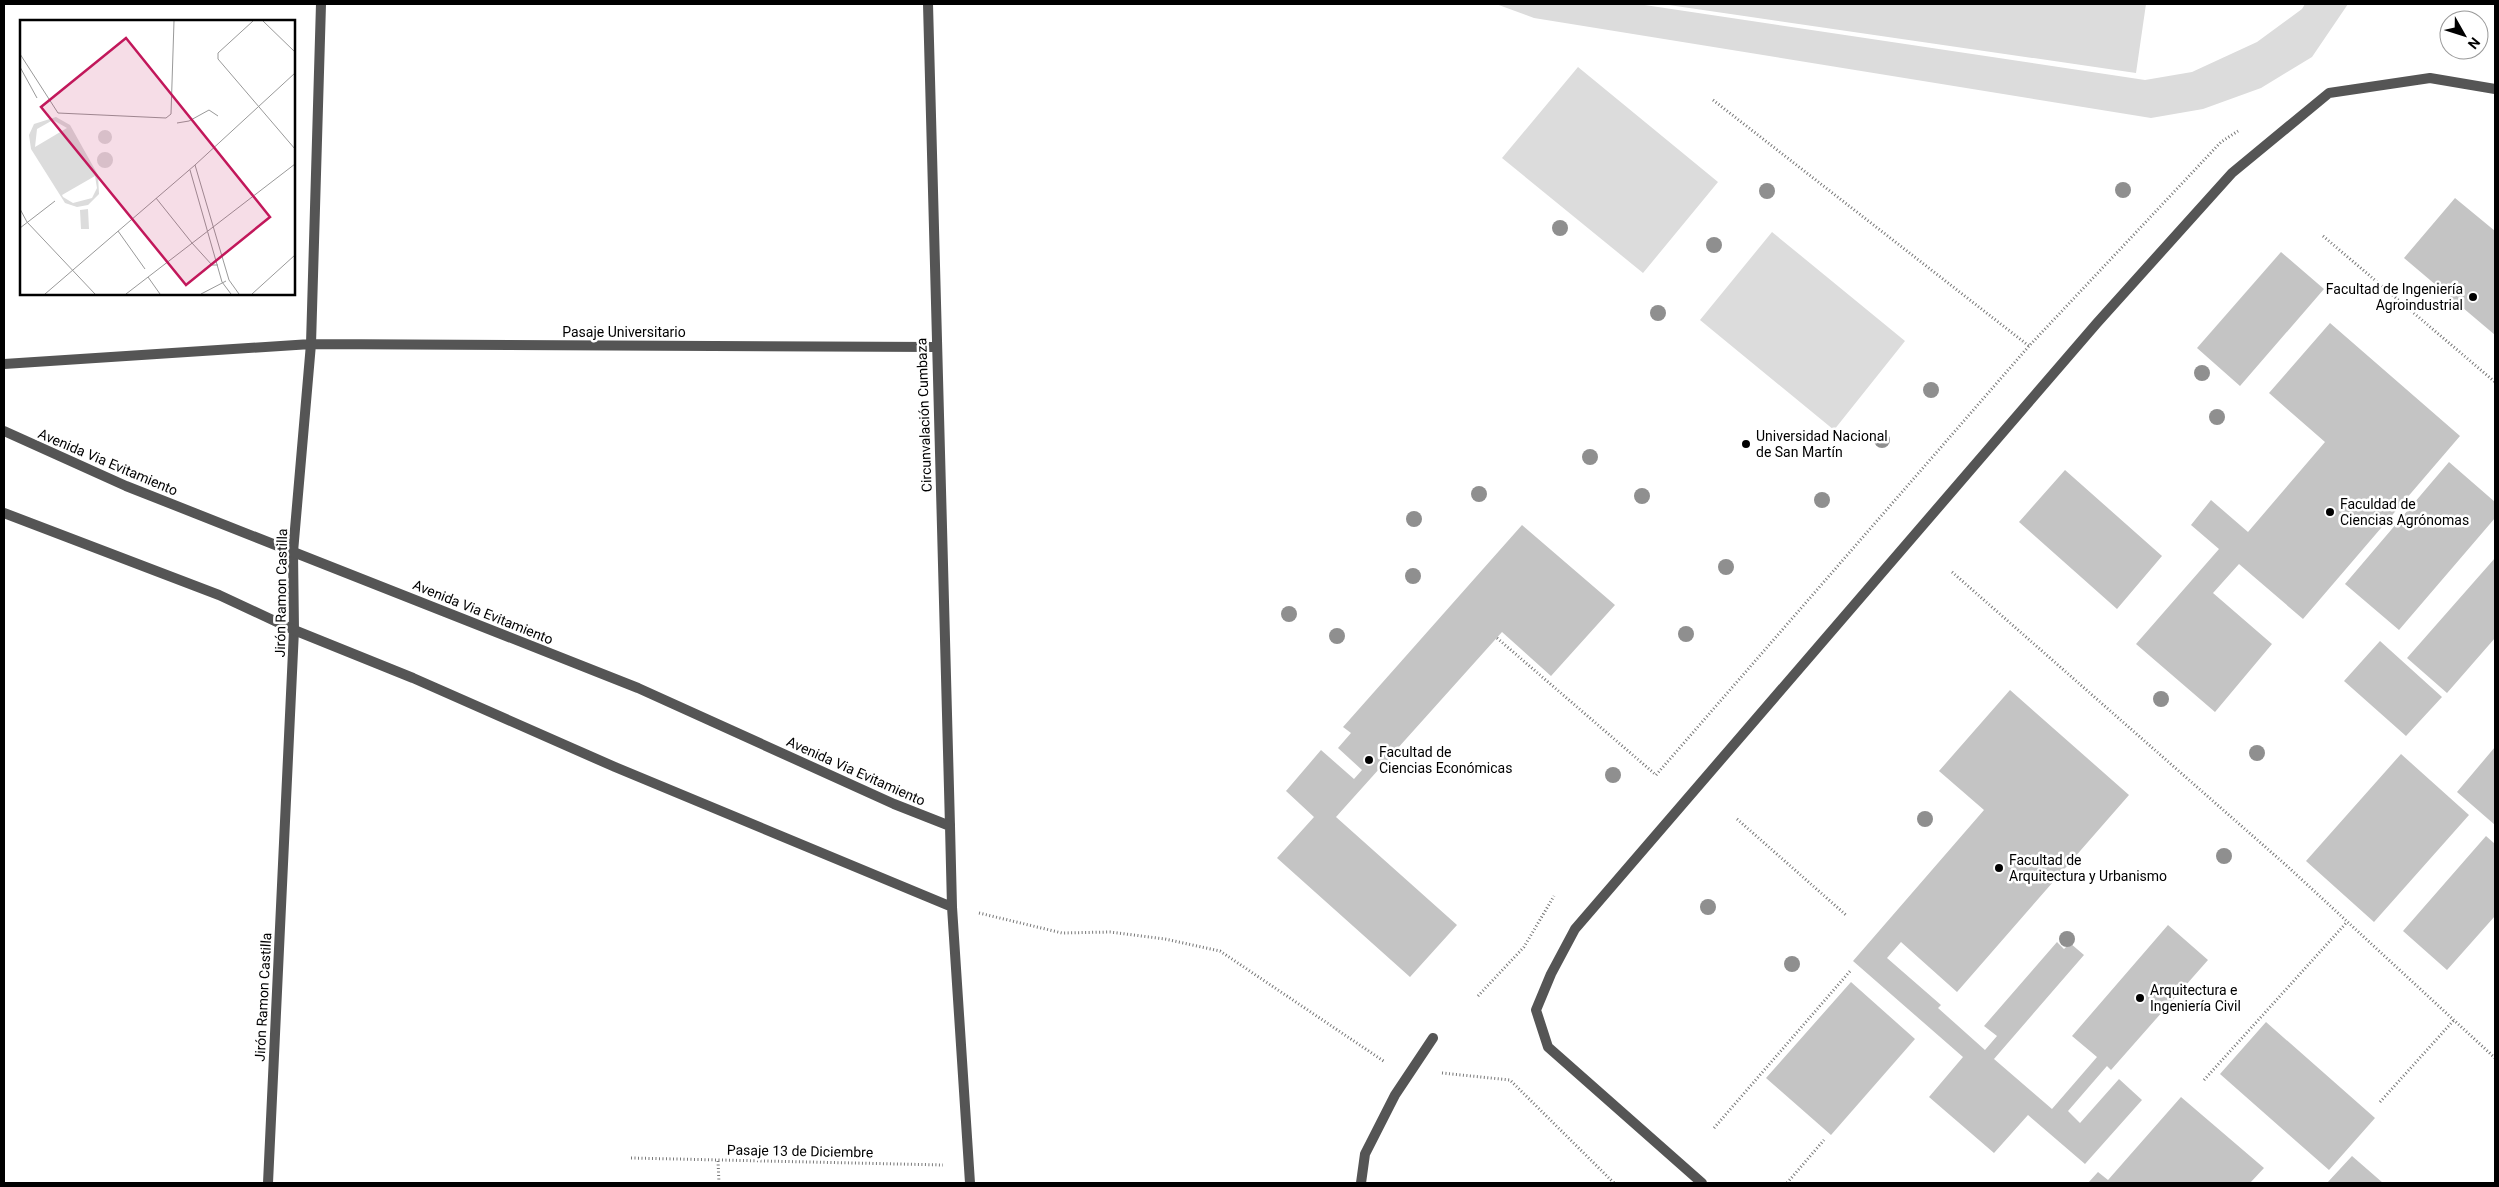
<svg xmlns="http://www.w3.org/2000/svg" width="2499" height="1187" viewBox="0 0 2499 1187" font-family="Roboto,sans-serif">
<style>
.green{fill:#dcdcdc}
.building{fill:#c4c4c4}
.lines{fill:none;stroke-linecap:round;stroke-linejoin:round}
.path{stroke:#777;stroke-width:3;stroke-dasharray:1 2.5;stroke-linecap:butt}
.service{stroke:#555;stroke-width:10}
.minor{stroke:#555;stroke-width:10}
.tertiary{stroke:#555;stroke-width:10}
.tree{fill:#8f8f8f}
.poi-dot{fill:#000;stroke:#fff;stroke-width:2}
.labels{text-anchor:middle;stroke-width:5;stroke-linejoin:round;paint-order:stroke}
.poi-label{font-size:14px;fill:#000;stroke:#fff;text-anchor:start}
.street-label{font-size:14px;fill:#000;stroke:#fff}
.inset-road{fill:none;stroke:#999;stroke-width:1}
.view{fill:#c2185b;fill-opacity:0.15;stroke:#c2185b;stroke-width:2.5}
.inset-edge{fill:none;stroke:#000;stroke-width:2.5}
</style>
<rect width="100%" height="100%" fill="#fff"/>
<!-- green -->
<path class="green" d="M1496 4H1638L2145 80 2192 72 2257 42 2302 9 2305 4H2348L2312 57 2261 88 2203 109 2151 118 1534 18Z
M1662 4H2146L2136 73Z
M1578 67 1718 182 1643 273 1502 158Z
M1772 232 1905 341 1834 430 1700 320Z"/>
<!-- building -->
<path class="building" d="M2455 198 2495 231V335L2404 258Z
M2281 252 2324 289 2240 386 2197 348Z
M2330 323 2460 436 2303 619 2239 564 2213 593 2272 644 2215 712 2136 644 2219 549 2191 525 2211 500 2248 532 2325 442 2269 393Z
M2449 462 2495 502V518L2399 630 2345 584Z
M2065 470 2162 556 2117 609 2019 522Z
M1522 525 1615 605 1551 676 1502 632 1336 817 1457 925 1410 977 1277 858 1314 817 1286 791 1321 750 1354 779 1362 770 1338 748 1351 733 1343 727Z
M2495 558V638L2447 693 2407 658Z
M2380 641 2442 697 2406 736 2344 681Z
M2010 690 2129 795 1957 992 1901 942 1887 958 1941 1005 1938 1008 1985 1050 1997 1036 1984 1026 2057 942 2064 949 2070 943 2084 955 1994 1059 2052 1109 2097 1057 2072 1036 2168 925 2208 960 2111 1070 2107 1066 2068 1111 2080 1123 2119 1079 2142 1100 2085 1164 2028 1115 1994 1153 1929 1097 1963 1057 1853 961 1984 810 1939 771Z
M2495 747V825L2457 792Z
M2401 754 2469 815 2374 922 2306 861Z
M2486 836 2495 844V916L2447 970 2403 931Z
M1851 982 1915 1039 1831 1135 1766 1078Z
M2266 1022 2375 1118 2329 1170 2220 1074Z
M2181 1097 2264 1168 2250 1183H2088L2098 1172 2108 1180Z
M2352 1156 2383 1183H2327Z"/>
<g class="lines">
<!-- path -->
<path class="path" d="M1713 100 2029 346 2221 142 2238 131
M2323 236 2495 382
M1952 572 2287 866 2495 1058
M1497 638 1656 775 2029 346
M1737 819 1846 915
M979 913 1062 933 1110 932 1165 939 1220 951 1385 1062
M1478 996 1524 947 1554 896
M1442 1073 1510 1080 1614 1183
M2204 1080 2347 922
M2380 1102 2454 1020
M1714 1128 1851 970
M631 1158 943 1165
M718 1161 719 1183
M1787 1183 1824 1140"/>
<!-- service -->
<path class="service" d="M1361 1183 1365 1154 1395 1095 1433 1038
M1702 1183 1548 1047 1536 1010 1551 974 1575 929 2097 323 2232 173 2329 93 2430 78 2495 89"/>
<!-- minor -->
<path class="minor" d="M928 4 950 826
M4 364 311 344 936 347
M268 1183 294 630 293 552 311 344 321 4"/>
<!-- tertiary -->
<path class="tertiary" d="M4 431 126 486 638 688 894 804 950 826 952 907 970 1183
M4 513 219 595 294 630 413 678 615 767 952 907"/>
</g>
<!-- trees -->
<g class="tree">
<circle cx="2123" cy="190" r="8"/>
<circle cx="1767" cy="191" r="8"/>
<circle cx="1560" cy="228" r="8"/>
<circle cx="1714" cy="245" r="8"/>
<circle cx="1658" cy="313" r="8"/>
<circle cx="2202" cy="373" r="8"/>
<circle cx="1931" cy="390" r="8"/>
<circle cx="2217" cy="417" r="8"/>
<circle cx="1882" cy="440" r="8"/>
<circle cx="1590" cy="457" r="8"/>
<circle cx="1479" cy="494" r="8"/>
<circle cx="1642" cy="496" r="8"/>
<circle cx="1822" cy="500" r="8"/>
<circle cx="1414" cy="519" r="8"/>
<circle cx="1726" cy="567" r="8"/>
<circle cx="1413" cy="576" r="8"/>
<circle cx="1289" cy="614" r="8"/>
<circle cx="1686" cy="634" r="8"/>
<circle cx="1337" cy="636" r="8"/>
<circle cx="2161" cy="699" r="8"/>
<circle cx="2257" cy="753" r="8"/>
<circle cx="1613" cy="775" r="8"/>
<circle cx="1925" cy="819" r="8"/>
<circle cx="2224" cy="856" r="8"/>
<circle cx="1708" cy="907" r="8"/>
<circle cx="2067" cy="939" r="8"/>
<circle cx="1792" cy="964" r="8"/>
</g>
<!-- markers -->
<g class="poi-dot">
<circle cx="2473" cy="297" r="5"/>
<circle cx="1746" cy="444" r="5"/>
<circle cx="2330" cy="512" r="5"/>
<circle cx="1369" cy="760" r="5"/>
<circle cx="1999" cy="868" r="5"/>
<circle cx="2140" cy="998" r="5"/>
</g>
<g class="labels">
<!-- poi labels -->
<g class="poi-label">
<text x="2463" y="294" text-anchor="end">Facultad de Ingeniería<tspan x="2463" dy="16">Agroindustrial</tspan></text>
<text x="1756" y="441">Universidad Nacional<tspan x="1756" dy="16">de San Martín</tspan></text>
<text x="2340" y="509">Faculdad de<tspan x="2340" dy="16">Ciencias Agrónomas</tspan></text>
<text x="1379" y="757">Facultad de<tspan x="1379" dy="16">Ciencias Económicas</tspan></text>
<text x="2009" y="865">Facultad de<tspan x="2009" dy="16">Arquitectura y Urbanismo</tspan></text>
<text x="2150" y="995">Arquitectura e<tspan x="2150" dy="16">Ingeniería Civil</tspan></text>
</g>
<!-- street labels -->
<g class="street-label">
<text x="624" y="337">Pasaje Universitario</text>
<text transform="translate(924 415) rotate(-92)" y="5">Circunvalación Cumbaza</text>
<text transform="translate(108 462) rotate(23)" y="5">Avenida Via Evitamiento</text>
<text transform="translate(281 593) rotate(-89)" y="5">Jirón Ramon Castilla</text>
<text transform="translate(483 612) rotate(22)" y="5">Avenida Via Evitamiento</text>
<text transform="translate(856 771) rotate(24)" y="5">Avenida Via Evitamiento</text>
<text transform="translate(263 997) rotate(-87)" y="5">Jirón Ramon Castilla</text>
<text transform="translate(800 1151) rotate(1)" y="5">Pasaje 13 de Diciembre</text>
</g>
</g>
<!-- overview -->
<g transform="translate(20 20)">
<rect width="275" height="275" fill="#fff"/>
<path d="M36 97 50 105 78 155 79 174 68 185 57 187 45 183 11 129 9 115 14 104ZM33 100 47 108 15 127 17 109ZM75 156 77 168 72 178 53 183 43 177 42 175ZM78 117a7 7 0 1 1 14 0a7 7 0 1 1-14 0ZM77 140a8 8 0 1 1 16 0a8 8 0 1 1-16 0ZM68 189 69 209H61L60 190Z" fill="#dcdcdc" fill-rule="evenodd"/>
<path class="inset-road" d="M233 1 198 33V39L275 129M243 1 275 32M0 34 38 93 146 98 151 94 154 1M0 47 17 78M157 103 169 101 189 90 198 96M175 145 209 260 219 274M170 150 202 262 211 274M136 178 172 223 192 245H198M0 189 7 202 75 274M0 208 35 181M98 211 125 249M128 257 140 274M25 274 175 145 275 53M106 274 275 144M181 274 206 261M232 274 275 235"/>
<path class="view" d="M106 18 250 197 166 265 21 87Z"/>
<rect width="275" height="275" class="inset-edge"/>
</g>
<!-- border -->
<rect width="2499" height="1187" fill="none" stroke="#000000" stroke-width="10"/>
<!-- north arrow -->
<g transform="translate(2464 35) rotate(129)"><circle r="24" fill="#ffffff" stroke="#999999"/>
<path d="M0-4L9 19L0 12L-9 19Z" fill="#000000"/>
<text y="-8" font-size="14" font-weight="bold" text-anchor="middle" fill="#000000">N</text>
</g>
</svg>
